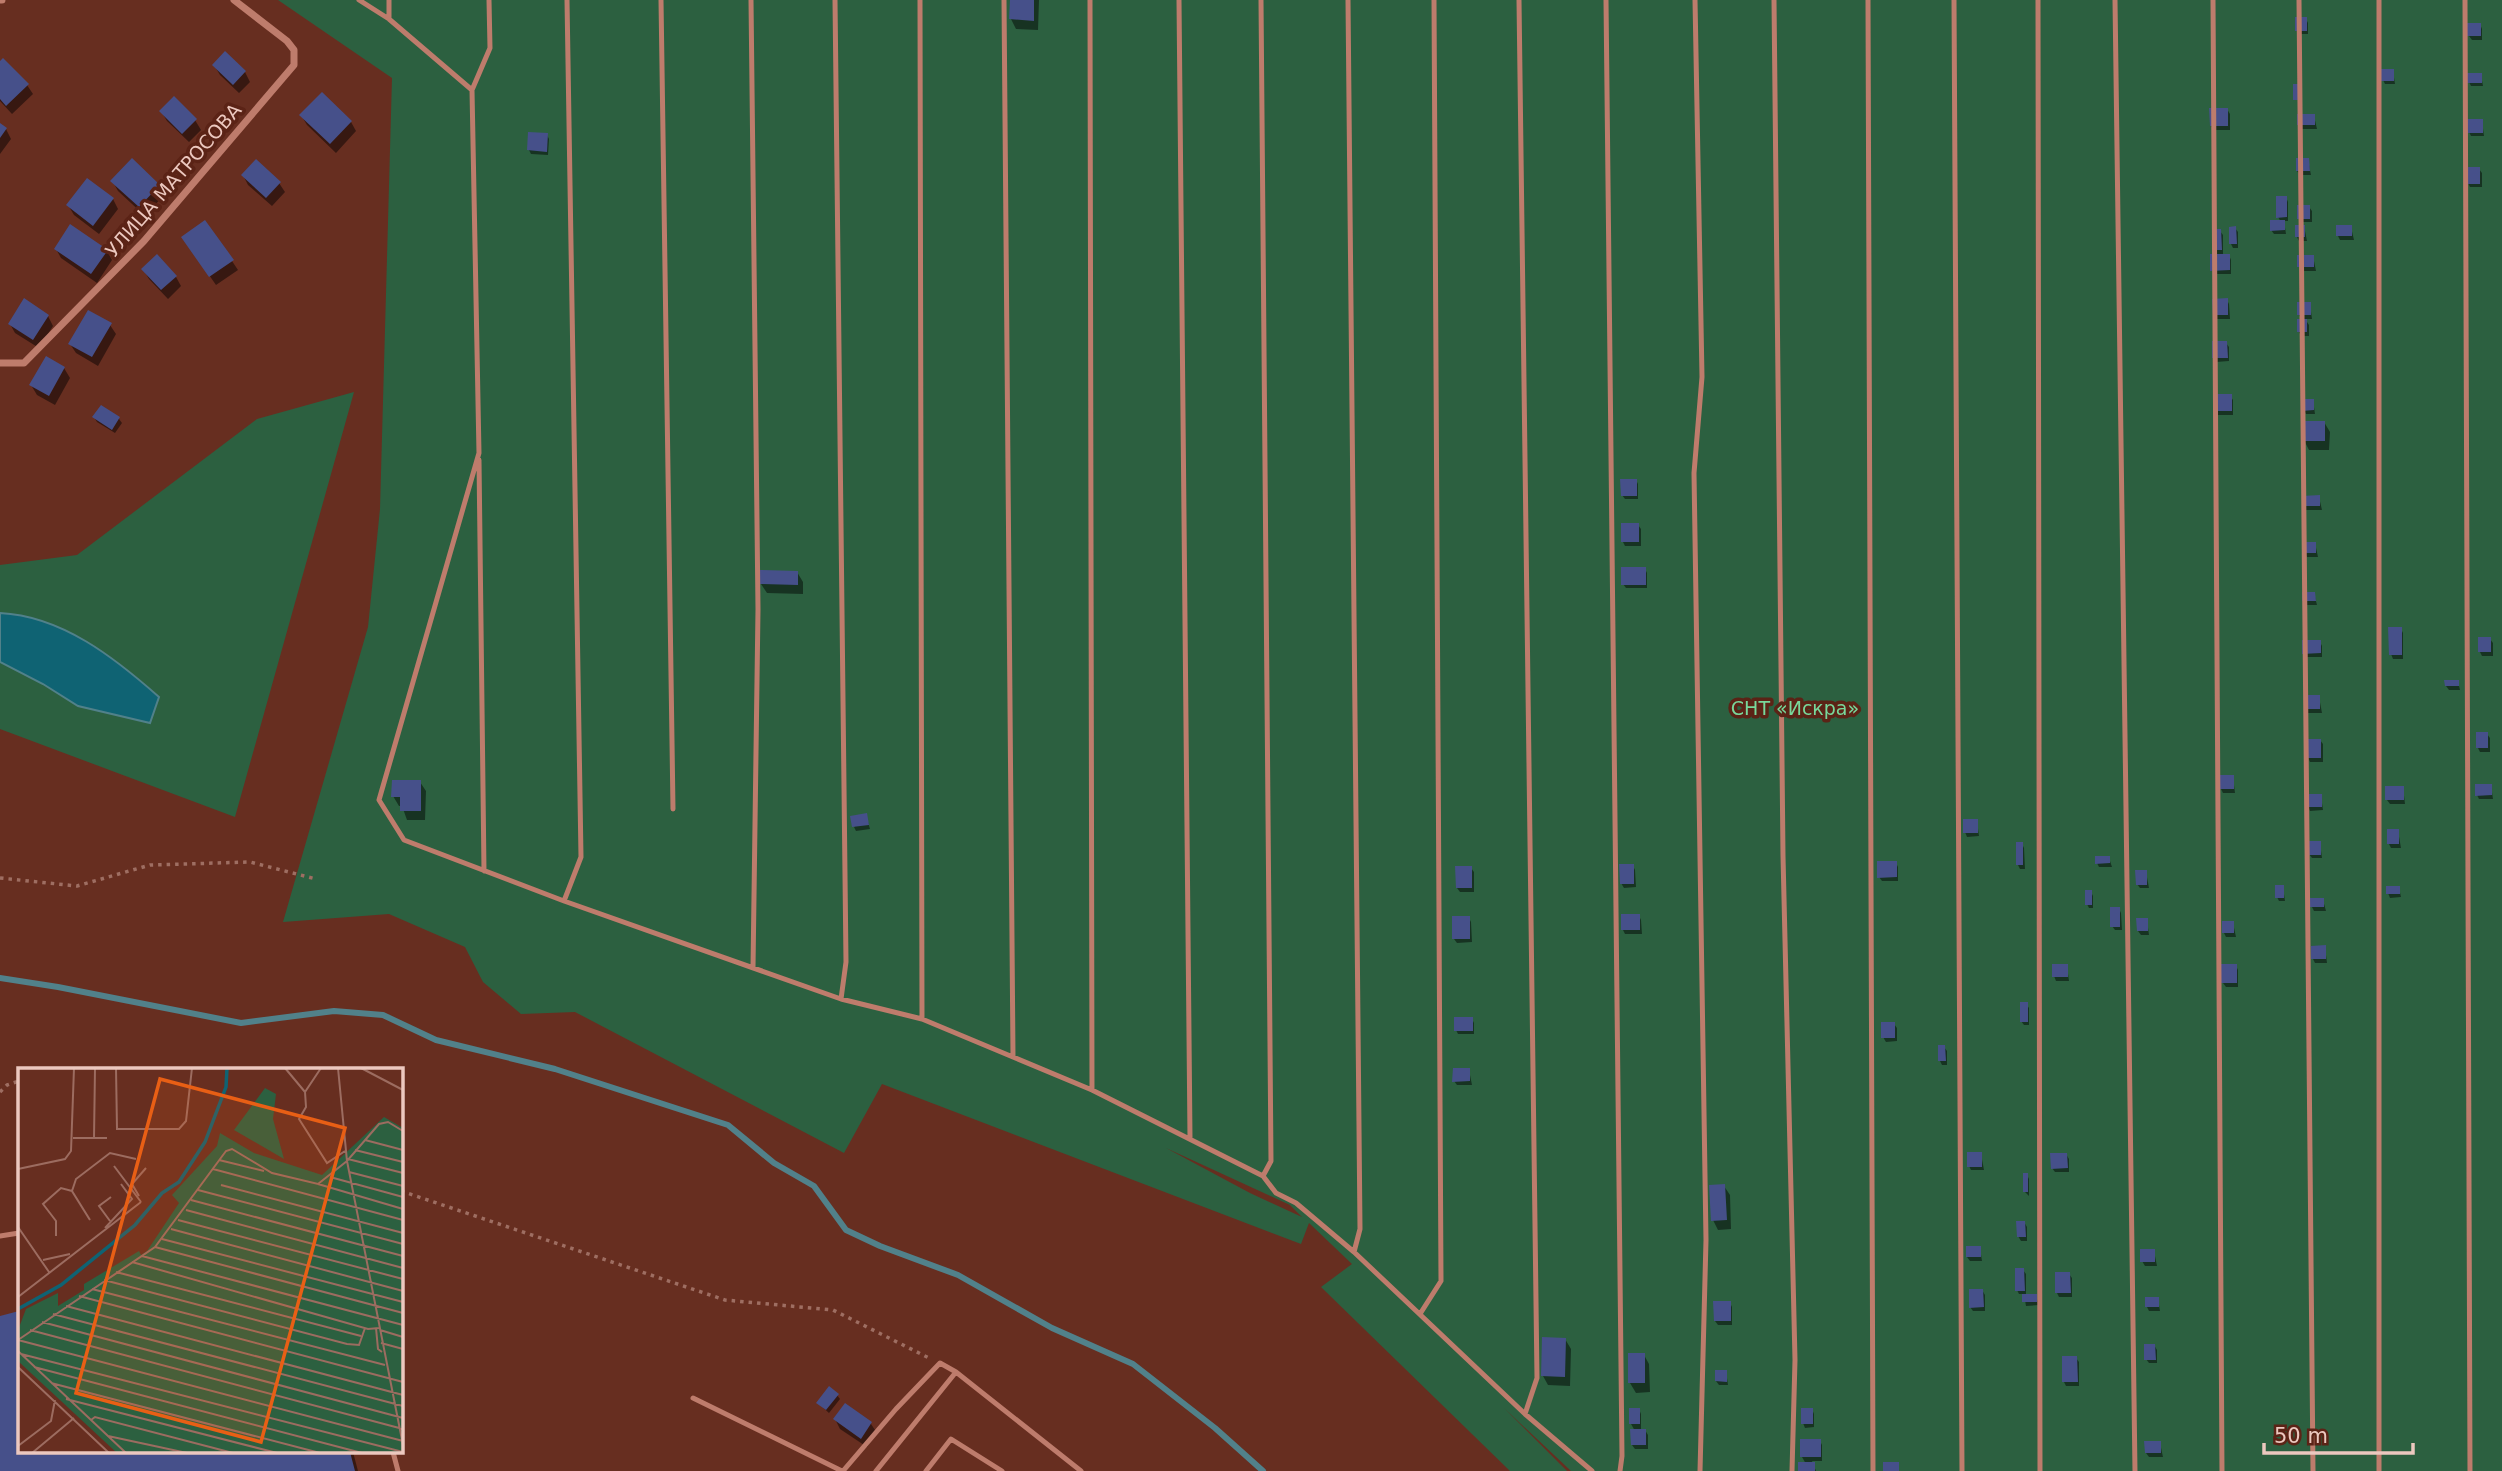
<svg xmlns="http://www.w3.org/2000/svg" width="2502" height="1471" viewBox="0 0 2502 1471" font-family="'DejaVu Sans',sans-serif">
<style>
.green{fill:#2c6040;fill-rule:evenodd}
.water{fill:#0f6373;stroke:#51818a;stroke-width:2}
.shadow{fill:#0007}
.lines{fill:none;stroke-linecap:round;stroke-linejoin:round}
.stream{stroke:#51818a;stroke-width:6}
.building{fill:#46508a}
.path{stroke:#9e6e62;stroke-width:3.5;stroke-dasharray:3.5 5;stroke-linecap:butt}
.lane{stroke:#be7c6c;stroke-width:5}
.street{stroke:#be7c6c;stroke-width:7}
.labels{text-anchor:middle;stroke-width:7;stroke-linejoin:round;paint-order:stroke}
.street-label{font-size:19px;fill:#ecc8bf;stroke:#5b2316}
.park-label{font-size:19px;fill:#78d89b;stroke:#5b2316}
.inset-river{fill:none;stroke:#0f6373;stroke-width:3.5}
.inset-road{fill:none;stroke:#9c6c60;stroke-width:2}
.view{fill:#e85f15;fill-opacity:0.15;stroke:#e85f15;stroke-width:3.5}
.inset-edge{fill:none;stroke:#ecc8bf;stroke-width:3.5}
</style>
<rect width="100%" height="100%" fill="#672e20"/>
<!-- green -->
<path class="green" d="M278 0H2502V1471H1571L1504 1408 1567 1471H1510L1321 1287 1352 1264 1309 1223 1301 1244 882 1084 844 1153 575 1012 521 1014 483 982 465 947 389 914 283 922 368 627 380 509 392 78ZM1166 1148 1290 1205 1302 1217 1250 1193Z
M354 392 235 817 0 729V565L77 555 257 419Z"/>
<!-- water -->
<path class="water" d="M0 613C62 616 115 658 159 697L150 723 78 706 43 684 0 662Z"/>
<!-- shadow -->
<path class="shadow" d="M1011 0H1039L1038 30 1016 29 1011 19Z
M2306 19 2308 23V34H2299Z
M2480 24 2482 29V40H2472L2469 36Z
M0 64 27 85 33 94 12 114 0 101Z
M214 65 245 72 250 82 239 93 220 75Z
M2393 71 2395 84H2385L2383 80Z
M2481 75 2483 86H2471L2469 82Z
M2227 109 2230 114V130H2214L2211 126Z
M161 111 195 120 201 130 189 142 167 121Z
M301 115 351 122 356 131 336 153 307 125Z
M2314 116 2317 129H2301L2298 124Z
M2482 121 2484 136H2471L2469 132Z
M0 125 6 129 11 139 0 154Z
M547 135 549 139 548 155 531 154 529 150Z
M2308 160 2311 175H2300L2297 171Z
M2479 169 2482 173V187H2470L2468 183Z
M243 175 279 183 285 192 272 206 248 185Z
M113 182 158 186 164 195 145 216 118 191Z
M2286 197 2288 202V221H2284L2286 234H2274L2271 230 2281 222 2278 217Z
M113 199 118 209 99 234 74 215 68 205Z
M2309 207 2312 211V222H2301Z
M2304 226 2307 241H2299L2297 237Z
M2351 227 2354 240H2340L2338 236Z
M2235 228 2238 232V248H2233L2231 244Z
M2220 231 2223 235V255H2229L2231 260V274H2215L2214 249Z
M189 246 232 261 238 270 216 285Z
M56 249 107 251 112 260 97 283 61 258Z
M2313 256 2316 271H2301L2299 267Z
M143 269 176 277 181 286 168 299 149 279Z
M2227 300 2229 304 2230 319H2217L2215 315Z
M2310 304 2312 319H2305L2309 325V336H2301L2299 332 2302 321 2299 315Z
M48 316 53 326 39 348 15 333 10 324Z
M110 325 116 334 98 366 76 353 70 344Z
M2226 343 2229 347V361L2216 362 2214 357Z
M64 368 70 378 55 405 37 395 31 385Z
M2230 396 2233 400V415H2218L2215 411Z
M2313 400 2315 414H2306L2304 410Z
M101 407 119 419 122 423 115 433 97 422 94 417Z
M2324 422 2330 432 2329 450H2309L2304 440Z
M1636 480 1638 484V499H1625L1622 495Z
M2319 497 2322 510H2306L2304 506Z
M1638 525 1641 529V546H1625L1623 542Z
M2315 543 2318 557H2307L2304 553Z
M1645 569 1647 573V588H1626L1623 584Z
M797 572 803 582V594L767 593 761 584Z
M2314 593 2317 605H2306L2303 601Z
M2401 629 2403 633V659H2393L2391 654Z
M2490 639 2493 643V656H2482L2480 652Z
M2304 642H2320L2322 646V657H2307Z
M2458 681 2460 690H2449L2446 686Z
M2319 697 2322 713H2308L2306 709Z
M2487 734 2490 738V752H2480L2478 748Z
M2320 740 2323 744V762H2310L2308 757Z
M2233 777 2235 793H2223L2221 789Z
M420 782 426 791 425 820H407L402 806H399L393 796Z
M2491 786 2493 799H2479L2477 795Z
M2403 787 2405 804H2390L2387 800Z
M2321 796 2323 810 2310 811 2308 806Z
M866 815 870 829 856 831 854 827Z
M1977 821 1979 836 1967 837 1965 832Z
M2398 831 2401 848H2391L2389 844Z
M2320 843 2322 858H2312L2309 854Z
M2022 844 2024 848 2025 869H2020L2018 865Z
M2109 858 2112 867H2099L2097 863Z
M1896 863 1898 867V881H1882L1879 877Z
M1633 866 1635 870 1636 887 1624 888 1621 883Z
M1471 868 1474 872V892H1460L1457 888Z
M2146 872 2149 888H2140L2137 884Z
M2283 887 2285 901H2279L2277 897Z
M2399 888 2401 897 2390 898 2388 893Z
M2091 892 2093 896V908H2089L2087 904Z
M2323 900 2326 911H2314L2312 907Z
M2119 909 2121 913 2122 930H2115L2112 926Z
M1639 916 1641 920 1642 934H1625L1623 930Z
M1469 918 1471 922 1472 942 1457 943 1454 939Z
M2147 920 2149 935H2141L2138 931Z
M2233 923 2236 937H2226L2224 933Z
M2325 947 2327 963H2315L2313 959Z
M2067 966 2069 981H2056L2054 976Z
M2236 966 2238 970V987H2226L2223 983Z
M2026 1004 2029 1008V1025H2024L2021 1021Z
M1472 1019 1474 1023V1034H1458L1456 1030Z
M1894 1024 1897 1028V1041L1886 1042 1883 1037Z
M1944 1047 1947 1051V1065H1942L1940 1061Z
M1469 1070 1472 1085H1457L1454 1081Z
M1981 1154 1984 1170H1971L1969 1166Z
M2066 1154 2069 1159V1172H2055L2052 1168Z
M2027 1175 2029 1179V1196L2025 1192Z
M1724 1186 1730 1195 1731 1229 1718 1230 1713 1220Z
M2024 1222 2027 1227V1241H2021L2018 1236Z
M1980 1248 1982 1261H1970L1967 1257Z
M2154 1251 2157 1266H2145L2142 1261Z
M2023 1270 2026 1274V1296H2036L2039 1305 2026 1306 2024 1294H2019L2017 1290Z
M2069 1274 2072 1278V1297H2059L2057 1293Z
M1982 1290 1985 1295V1311H1973L1970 1307Z
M2158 1299 2160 1311H2149L2147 1307Z
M1730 1303 1732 1307V1325H1718L1715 1321Z
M19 1313V1452H353L358 1471H0V1318Z
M1565 1339 1571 1349 1570 1386 1548 1385 1543 1376Z
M2154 1345 2157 1350V1363H2149L2146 1359Z
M1644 1355 1649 1364 1650 1392 1636 1393 1630 1383Z
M2076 1358 2079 1362V1386H2066L2064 1382Z
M1726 1371 1728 1385H1719L1716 1381Z
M837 1395 840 1399 829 1413 818 1403Z
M845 1405 871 1424 877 1433 867 1447 840 1429 835 1419Z
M1639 1409 1641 1414V1431L1645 1430 1648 1435V1449H1635L1632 1445 1635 1431 1631 1424Z
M1812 1409 1814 1414V1427L1805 1428 1803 1423Z
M1820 1441 1822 1445V1461H1812L1816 1471H1800L1806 1464 1802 1457Z
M2160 1443 2163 1457H2149L2146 1453Z"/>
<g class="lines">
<!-- stream -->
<path class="stream" d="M0 978 58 987 241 1023 334 1011 383 1015 436 1040 555 1069 728 1125 774 1163 814 1186 846 1230 880 1246 958 1275 1052 1328 1133 1364 1215 1428 1263 1471"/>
</g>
<!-- building -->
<path class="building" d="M1010 0H1034V21L1009 19Z
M2295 17H2307V31H2295Z
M2467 23H2481V36H2467Z
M225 51 246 71 233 85 212 65Z
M3 58 29 84 6 106 0 99V61Z
M2381 69H2394V81H2381Z
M2467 73H2482V83H2467Z
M2293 84H2298V100H2293Z
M322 92 352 121 330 144 299 115Z
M174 96 197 119 182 134 159 111Z
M2209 108H2228V126H2210Z
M2297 114H2315V125H2297Z
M2467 119H2483V133H2467Z
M0 123 7 128 0 138Z
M528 132 548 133 547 152 527 150Z
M132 158 160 185 139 207 110 181Z
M2296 158H2309L2310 171H2296Z
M256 159 281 182 266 198 241 175Z
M2466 167H2480V184H2466Z
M87 178 114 198 93 226 66 205Z
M2276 196H2287V217L2276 218Z
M2297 205H2310V219H2297Z
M205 220 234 260 209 277 181 237Z
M2270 220H2285V230L2270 231Z
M70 224 108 250 91 274 54 249Z
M2295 225H2305V237H2295Z
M2336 225H2352V236H2336Z
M2236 226 2237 244H2229V227Z
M2212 229H2221L2222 250H2212Z
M157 254 177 276 161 290 141 269Z
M2210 254H2230V270L2210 271Z
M2297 255H2314V267H2297Z
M24 298 49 315 33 340 8 324Z
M2228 298V315H2213L2212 299Z
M2297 302H2311V315H2297Z
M88 310 112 323 92 357 68 344Z
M2297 319H2307V332H2297Z
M2212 341H2227L2228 358H2212Z
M46 356 65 367 49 396 29 385Z
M2213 394H2232V411H2214Z
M2302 399H2314V410L2302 411Z
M101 405 120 417 112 430 92 417Z
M2302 421H2325V441H2302Z
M1620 479H1637V496H1621Z
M2320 495V506H2302V496Z
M1621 523H1639V542H1621Z
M2302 542H2316V553H2302Z
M1621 567H1646V585H1621Z
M760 570 798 571V585L760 584Z
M2302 592H2315L2316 601H2302Z
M2388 627H2402V655H2389Z
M2478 637H2491V652H2478Z
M2302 640H2321V653L2302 654Z
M2444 680H2459V686H2445Z
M2304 695H2320V709H2304Z
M2476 732H2488V748H2476Z
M2306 739H2321V758H2306Z
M2219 775H2234V789H2219Z
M392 780H421V811H400V797H391Z
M2475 784H2492V795L2475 796Z
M2385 786H2404V800H2385Z
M2306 794H2322V807H2306Z
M867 813 869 825 852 827 850 816Z
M1963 819H1978V833H1963Z
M2387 829H2399V844H2387Z
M2307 841H2321V855H2307Z
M2016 842H2023V865H2016Z
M2095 856H2110V863L2095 864Z
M1877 861H1897V877L1877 878Z
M1619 864H1634V884H1620Z
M1455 866H1472V888H1456Z
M2135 870H2147V885H2136Z
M2275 885H2284V898H2275Z
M2386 886H2400V894H2386Z
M2085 890H2092V905H2085Z
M2310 898H2324V907H2310Z
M2110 907H2120V927H2110Z
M1621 914H1640V930H1621Z
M1452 916H1470V939H1452Z
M2136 918H2148V931H2137Z
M2222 921H2234V933H2222Z
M2326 945V959H2311V946Z
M2052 964H2068V977H2052Z
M2221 964H2237V983H2221Z
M2020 1002H2028V1022H2020Z
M1454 1017H1473V1031H1454Z
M1881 1022H1895V1038H1881Z
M1938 1045H1945L1946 1061H1938Z
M1453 1068H1470V1081L1452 1082Z
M1967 1152H1982V1167H1967Z
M2050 1153H2067L2068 1168 2051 1169Z
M2023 1173H2028V1192H2023Z
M1725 1184 1727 1220 1711 1221 1709 1185Z
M2016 1221H2025L2026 1237H2017Z
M1966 1246H1981V1257H1966Z
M2140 1249H2155V1262H2140Z
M2015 1268H2024L2025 1291H2015Z
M2055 1272H2070L2071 1293H2055Z
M1969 1289H1983L1984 1307 1969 1308Z
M2022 1294H2037V1302H2022Z
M2145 1297H2159V1307H2145Z
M1713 1301H1731V1321H1714Z
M19 1311V1452H350L355 1471H0V1316Z
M1542 1337 1566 1338 1565 1377 1541 1376Z
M2144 1344H2155L2156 1360H2144Z
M1628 1353H1645V1383H1628Z
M2062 1356H2077L2078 1382H2062Z
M1715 1370H1727V1382L1715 1381Z
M829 1386 839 1394 826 1410 816 1403Z
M845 1403 872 1422 861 1439 833 1419Z
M1629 1408H1640V1424H1629Z
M1801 1408H1813V1424H1801Z
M1630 1429H1646V1445H1631Z
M1800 1439H1821V1457H1800Z
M2144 1441H2161V1453H2145Z
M1798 1462H1815V1471H1798Z
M1883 1462H1899V1471H1883Z"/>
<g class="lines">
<!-- path -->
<path class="path" d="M0 878 77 886 150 865 250 862 316 879
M0 1092 7 1085 19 1081
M401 1191 725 1300 833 1310 929 1358"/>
<!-- lane -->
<path class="lane" d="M359 0 389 19 472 90 479 453 379 800 404 840 564 901 841 999 922 1019 1092 1090 1263 1176 1276 1193 1296 1203 1354 1252 1525 1414 1592 1471
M661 0 673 809
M751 0 758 609 753 968
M835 0 846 962 841 999
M920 0 922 1019
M1004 0 1013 1056
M1090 0 1092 1090
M1179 0 1190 1138
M1261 0 1271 1161 1263 1176
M1348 0 1360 1229 1354 1252
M1519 0 1537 1378 1525 1414
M1606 0 1622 1456 1620 1471
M1695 0 1702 377 1694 473 1706 1240 1700 1471
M1774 0 1783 856 1795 1360 1792 1471
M1868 0 1873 1471
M1954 0 1962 1471
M2038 0 2040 1471
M2115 0 2135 1471
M2213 0 2222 1471
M2299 0 2313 1471
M2465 0 2470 1471
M389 19V0
M472 90 490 48 489 0
M479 460 484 871
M564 901 581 857 567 0
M0 1236 19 1233
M1420 1314 1441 1281 1434 0
M693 1398 842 1471
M393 1452 398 1471
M843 1471 896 1409 940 1363 956 1372 1081 1471
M876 1471 956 1372
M926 1471 951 1439 1002 1471
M2379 1471V0"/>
<!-- street -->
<path class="street" d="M0 0H2
M0 363H24L144 241 294 65V50L287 41 234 0"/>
</g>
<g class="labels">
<!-- street labels -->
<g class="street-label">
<text transform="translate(173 180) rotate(-49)" y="7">УЛИЦА МАТРОСОВА</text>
</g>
<!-- park labels -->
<g class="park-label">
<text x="1795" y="715">СНТ «Искра»</text>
</g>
</g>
<!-- overview -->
<g transform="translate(18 1068)">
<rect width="385" height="385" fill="#672e20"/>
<path d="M247 20 258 26 255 51 266 91 216 62ZM366 49 385 60V385H99L0 293V262L8 241 40 225V238L66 222V216L121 183 123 187 129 183 161 135 154 127 199 78 202 65 236 85 304 107Z" fill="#2c6040"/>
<path class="inset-river" d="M0 241 43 217 117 157 144 125 161 114 187 74 208 19 209 0"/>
<path class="inset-road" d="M98 0 99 61H161L168 53 174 0M267 0 287 24 288 39 281 51 309 95 327 83M320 0 329 93 385 377M343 0 385 22M287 24 303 0M55 70H89M76 70 77 0M347 72 385 82M337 82 385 94M330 91 385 105M201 92 246 103M96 98 123 134M0 101 47 91 53 83 56 0M195 101 385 152M331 104 385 118M312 109 385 129M300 116 385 141M203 117 385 165M180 122 385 176M121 128 114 116 128 100M173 132 385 188M168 142 385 200M72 152 54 123 58 111 92 85 118 91M160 152 385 211M92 153 81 138 93 129M0 159 31 204M87 160 114 131 103 116M153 161 385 223M38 168V153L25 136 43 120 54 123M144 171 385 234M137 179 385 245M124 188 385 257M25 192 52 186M114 194 350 261 361 260M98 204 343 268M86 212 329 276 341 277 347 260M74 221 367 297M61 228 385 314M0 229 123 134M48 238 385 327M35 246 385 338M24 254 385 350M358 260 360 281 364 284M12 262 385 361M362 262 385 269M0 272 137 179 208 83 214 81 254 105 300 116 329 93 361 56 370 54 385 63M0 272 385 373M363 275 385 281M0 283 108 385M3 286 385 384M0 299 91 385M16 299 344 385M33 315 302 385M48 331 259 385M73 352 77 349 215 385M90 368 169 385M0 378 33 353 37 332M14 385 56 350"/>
<path class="view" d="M142 11 327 60 243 374 58 325Z"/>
<rect width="385" height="385" class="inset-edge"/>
</g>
<!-- scale -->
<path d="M2264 1443v10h149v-10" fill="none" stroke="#ecc8bf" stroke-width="3.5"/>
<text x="2274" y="1443" font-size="21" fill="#ecc8bf" stroke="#5b2316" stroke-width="5" paint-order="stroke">50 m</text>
</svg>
